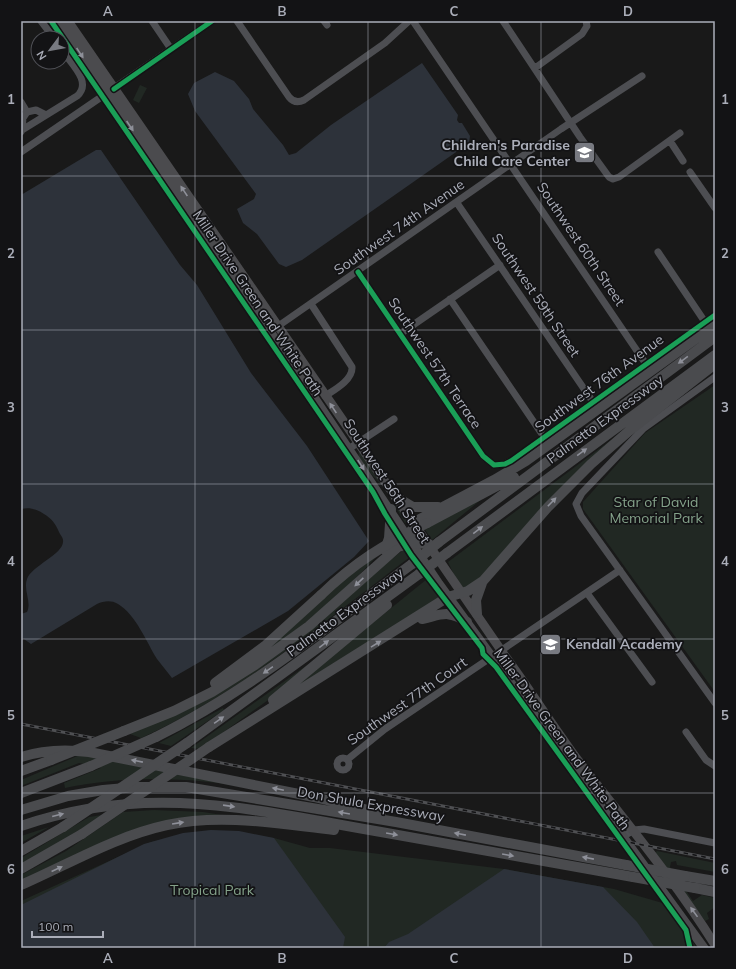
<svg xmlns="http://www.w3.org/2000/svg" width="736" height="969" viewBox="0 0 736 969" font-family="Mulish,sans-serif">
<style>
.green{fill:#212823}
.water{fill:#2d323a}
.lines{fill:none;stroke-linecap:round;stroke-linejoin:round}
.minor{stroke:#4d4e52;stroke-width:7}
.major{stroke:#4b4b4e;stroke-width:9}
.highway{stroke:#4a4b4e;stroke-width:10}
.rail-casing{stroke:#4e4f52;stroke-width:3}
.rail{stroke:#131315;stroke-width:1.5;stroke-dasharray:4.5;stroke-linecap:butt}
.highway-bridge{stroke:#4a4b4e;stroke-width:10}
.cycleway-casing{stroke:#131315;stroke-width:8}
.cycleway{stroke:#1a9f57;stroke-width:5}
.oneway{fill:#8e9099}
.grid{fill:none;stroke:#abaeb9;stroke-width:1;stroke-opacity:0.55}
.labels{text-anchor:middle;stroke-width:3.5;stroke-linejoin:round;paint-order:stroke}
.poi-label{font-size:14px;font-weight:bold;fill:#abaeb9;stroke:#131315;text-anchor:end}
.street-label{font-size:14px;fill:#abaeb9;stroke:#131315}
.park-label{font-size:14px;fill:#84a28a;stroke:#131315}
.neatline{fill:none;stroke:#abaeb9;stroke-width:1.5}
.grid-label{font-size:13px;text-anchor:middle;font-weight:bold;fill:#abaeb9}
</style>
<rect width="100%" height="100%" fill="#191919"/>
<!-- green -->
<path class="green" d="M140 85 147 88 139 103 133 100Z
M715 385V692L583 509V502L645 433Z
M619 434 482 576 464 589 456 579 448 562Z
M359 451 409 520 405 523C398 512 392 498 384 488 378 479 355 462 359 451Z
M483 498 432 540 424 528Z
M406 548 410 557C325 621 240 693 141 738L130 734 203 702Z
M377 556C343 594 302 627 260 656L335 586Z
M427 579 441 598 296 688 295 686Z
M335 645 271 698 204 746 200 749 191 748Z
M223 708 224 710 171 746 159 743Z
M82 754 234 785C177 777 122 776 65 788L64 783 101 768 79 763 21 786V780Z
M154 810 203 812 228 816 189 819 21 881V875L66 851 123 812Z
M102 815 70 837 21 864V858L89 817Z
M49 827 21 843V836Z
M211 830 274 838 310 848H330L504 869 614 889 666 904 697 948H21V901L151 842Z
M657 851 715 863V872L677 865 676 861 671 862 670 867 693 901 702 895 715 898V907L707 913 709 919 705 921 655 853Z"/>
<!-- water -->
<path class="water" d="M422 63 458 115 457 120 459 123H462L470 136 469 143 302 260 286 267 279 264 257 234 243 223 237 209 254 199 256 194 195 111 188 94 194 83 215 72 234 81 249 99 253 109 283 145 289 155 296 153 331 125Z
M96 150H101L180 265 197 285 251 373 307 446 369 541 354 557 288 611 172 678C167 672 162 665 157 659 146 641 136 615 118 604 111 600 104 601 97 604L31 644 21 637V614L27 612C32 602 23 590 27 579 32 565 65 554 63 540 63 537 60 535 59 532 55 523 52 519 44 514 37 509 29 507 21 509V195Z
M211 830 239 831 274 838 345 937 343 948H21V905L144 844 183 833Z
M504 869 603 887 637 922 655 948H384L389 942 408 934Z"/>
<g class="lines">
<!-- minor -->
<path class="minor" d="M41 21 54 38
M152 21 171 49
M237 21 289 97C293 102 298 103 304 100L385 43 409 21
M324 21 327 25
M413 21 646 364
M503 21 580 137 609 177 613 179 619 177 680 133
M535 68 582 34 587 26 586 21
M21 102 27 112
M22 130 23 118 27 112 36 110 46 115
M21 132 22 130 77 96C93 82 70 63 62 50
M670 141 683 161
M21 152 212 21
M690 172 715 208
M457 203 593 402
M658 252 705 322
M358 272 483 456 494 465 505 464 511 461 715 315
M450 299 544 437
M311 304 352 367C353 380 334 390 325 396
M274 329 561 129 642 76
M400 334 500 265
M715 377 643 429 582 493 576 504 581 516 715 703
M350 448 394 419
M587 593 652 682
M686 732 706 760 715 766
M337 764a6 6 0 1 1 12 0a6 6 0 1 1-12 0Z
M348 759 385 729 620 570
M624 836 634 830 644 829 715 843"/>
<!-- major -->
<path class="major" d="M58 21 208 239 439 584 704 948
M68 21 505 656C530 690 552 725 577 759 624 820 674 879 715 945"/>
<!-- highway -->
<path class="highway" d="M396 497 413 507H438
M427 523 514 477
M439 542 715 337
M412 543V530L420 519 494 480 526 461 715 325
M385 550 389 538 391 509
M447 553 715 355
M477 614 476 600 482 583
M422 619C441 615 447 609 467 622
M215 683 266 645 321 595
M273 700 387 605
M124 731 174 711 212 692 255 665 309 626 398 547 412 543 429 544
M156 737C249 691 329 625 412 564
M187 743 419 574
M209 747 448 597 468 591 483 581 548 507 591 464 629 431 715 364
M21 757C43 750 66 749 89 752L314 797 381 813
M21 771 51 760
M21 793 91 766
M21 810 68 796 103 790 137 787H186L396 822 626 865
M21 826C149 782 253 810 381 832 465 847 549 862 633 877
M21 851 63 827
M21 869 82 834
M685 876 715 881
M21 885C69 864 116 836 167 825 222 813 279 824 334 830
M695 888 715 892"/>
<defs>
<path id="rail" d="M21 724 715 859"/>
</defs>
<!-- rail casing -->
<use href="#rail" class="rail-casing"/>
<!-- rail -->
<use href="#rail" class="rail"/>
<!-- highway-bridge -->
<path class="highway-bridge" d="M412 564 439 542
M419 574 447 553
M321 595C355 562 385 544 427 523
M51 760 124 731
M91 766 156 737
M63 827 187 743
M82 834 209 747
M626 865 685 876
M633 877 695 888"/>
<defs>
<path id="cycleway" d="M51 21 373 492 385 514 411 555 482 648 483 654 496 667 686 930 690 948
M114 89 212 21
M358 272 483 456 494 465 505 464 511 461 715 315"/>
</defs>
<!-- cycleway casing -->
<use href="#cycleway" class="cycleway-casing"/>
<!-- cycleway -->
<use href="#cycleway" class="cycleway"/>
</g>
<!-- one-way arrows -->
<defs><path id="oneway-solid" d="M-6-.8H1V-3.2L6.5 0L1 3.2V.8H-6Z"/></defs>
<g class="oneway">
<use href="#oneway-solid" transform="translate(80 53) rotate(56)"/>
<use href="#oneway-solid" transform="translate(130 126) rotate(56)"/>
<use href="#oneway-solid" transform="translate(184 191) rotate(-124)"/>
<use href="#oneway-solid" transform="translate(683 360) rotate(144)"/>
<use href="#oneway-solid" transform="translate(333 408) rotate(-124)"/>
<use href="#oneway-solid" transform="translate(582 452) rotate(-36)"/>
<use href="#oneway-solid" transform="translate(361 465) rotate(57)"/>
<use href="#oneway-solid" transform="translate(552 502) rotate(-46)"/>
<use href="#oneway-solid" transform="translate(478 530) rotate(-37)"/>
<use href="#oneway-solid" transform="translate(359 582) rotate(137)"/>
<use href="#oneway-solid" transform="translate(324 644) rotate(-37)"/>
<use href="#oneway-solid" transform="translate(376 644) rotate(-32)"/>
<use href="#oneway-solid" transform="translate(268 670) rotate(145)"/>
<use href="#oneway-solid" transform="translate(219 720) rotate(-35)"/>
<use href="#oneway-solid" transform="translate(137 761) rotate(-169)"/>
<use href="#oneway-solid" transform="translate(278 789) rotate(-168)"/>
<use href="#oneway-solid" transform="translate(229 806) rotate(8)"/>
<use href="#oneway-solid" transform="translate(344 813) rotate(-170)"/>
<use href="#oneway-solid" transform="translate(58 815) rotate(-14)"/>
<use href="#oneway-solid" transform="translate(178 823) rotate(-9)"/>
<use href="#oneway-solid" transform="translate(392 834) rotate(10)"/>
<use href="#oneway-solid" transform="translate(460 834) rotate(-169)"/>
<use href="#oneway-solid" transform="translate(508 855) rotate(10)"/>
<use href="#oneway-solid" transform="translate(588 858) rotate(-169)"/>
<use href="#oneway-solid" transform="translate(57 869) rotate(-25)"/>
<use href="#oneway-solid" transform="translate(694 912) rotate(-126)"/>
</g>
<!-- grid -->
<path class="grid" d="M195 21V948M368 21V948M541 21V948M21 176H715M21 330H715M21 484H715M21 639H715M21 793H715"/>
<!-- icons -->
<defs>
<symbol id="school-square" viewBox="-11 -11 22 22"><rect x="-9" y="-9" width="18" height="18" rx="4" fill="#787a81" stroke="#131315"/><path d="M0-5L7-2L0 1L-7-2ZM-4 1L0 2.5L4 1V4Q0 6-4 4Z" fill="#fff"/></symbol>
</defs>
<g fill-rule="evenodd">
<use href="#school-square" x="572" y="140" width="25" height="25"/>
<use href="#school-square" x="538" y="632" width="25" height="25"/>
</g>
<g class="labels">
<!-- poi labels -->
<g class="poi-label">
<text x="570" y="150">Children's Paradise<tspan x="570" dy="16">Child Care Center</tspan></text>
<text x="566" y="649" text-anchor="start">Kendall Academy</text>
</g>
<!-- street labels -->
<g class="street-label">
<text transform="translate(399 227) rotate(-35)" y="5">Southwest 74th Avenue</text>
<text transform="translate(581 244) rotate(56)" y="5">Southwest 60th Street</text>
<text transform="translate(536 295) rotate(56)" y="5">Southwest 59th Street</text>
<text transform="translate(258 303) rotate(56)" y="5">Miller Drive Green and White Path</text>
<text transform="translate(435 363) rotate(56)" y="5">Southwest 57th Terrace</text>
<text transform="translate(599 383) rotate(-36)" y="5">Southwest 76th Avenue</text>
<text transform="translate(605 419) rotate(-36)" y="5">Palmetto Expressway</text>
<text transform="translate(387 481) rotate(57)" y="5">Southwest 56th Street</text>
<text transform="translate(345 612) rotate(-36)" y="5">Palmetto Expressway</text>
<text transform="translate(407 701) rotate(-35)" y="5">Southwest 77th Court</text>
<text transform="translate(562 739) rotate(54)" y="5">Miller Drive Green and White Path</text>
<text transform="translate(371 804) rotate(10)" y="5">Don Shula Expressway</text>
</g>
<!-- park labels -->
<g class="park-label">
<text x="656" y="507">Star of David<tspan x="656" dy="16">Memorial Park</tspan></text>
<text x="212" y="895">Tropical Park</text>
</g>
</g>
<!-- border -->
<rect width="736" height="969" fill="none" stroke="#131315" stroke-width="44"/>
<!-- north arrow -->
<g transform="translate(50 50) rotate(238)"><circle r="19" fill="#131315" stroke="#505157"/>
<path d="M0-3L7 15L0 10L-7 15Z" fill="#787a81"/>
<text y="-6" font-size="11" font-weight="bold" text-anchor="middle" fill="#abaeb9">N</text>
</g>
<!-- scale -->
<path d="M32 931v6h71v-6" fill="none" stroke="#abaeb9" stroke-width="2"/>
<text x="38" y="931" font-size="12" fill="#abaeb9" stroke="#131315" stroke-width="3" paint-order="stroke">100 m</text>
<rect x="22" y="22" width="692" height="925" class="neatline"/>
<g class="grid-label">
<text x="108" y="16">A</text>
<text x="282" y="16">B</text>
<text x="454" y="16">C</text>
<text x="628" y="16">D</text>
<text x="11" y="104">1</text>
<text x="725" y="104">1</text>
<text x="11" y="258">2</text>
<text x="725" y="258">2</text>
<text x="11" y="412">3</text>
<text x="725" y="412">3</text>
<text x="11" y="566">4</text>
<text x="725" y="566">4</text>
<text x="11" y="720">5</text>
<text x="725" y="720">5</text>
<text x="11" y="874">6</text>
<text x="725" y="874">6</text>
<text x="108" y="963">A</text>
<text x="282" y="963">B</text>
<text x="454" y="963">C</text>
<text x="628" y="963">D</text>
</g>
</svg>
